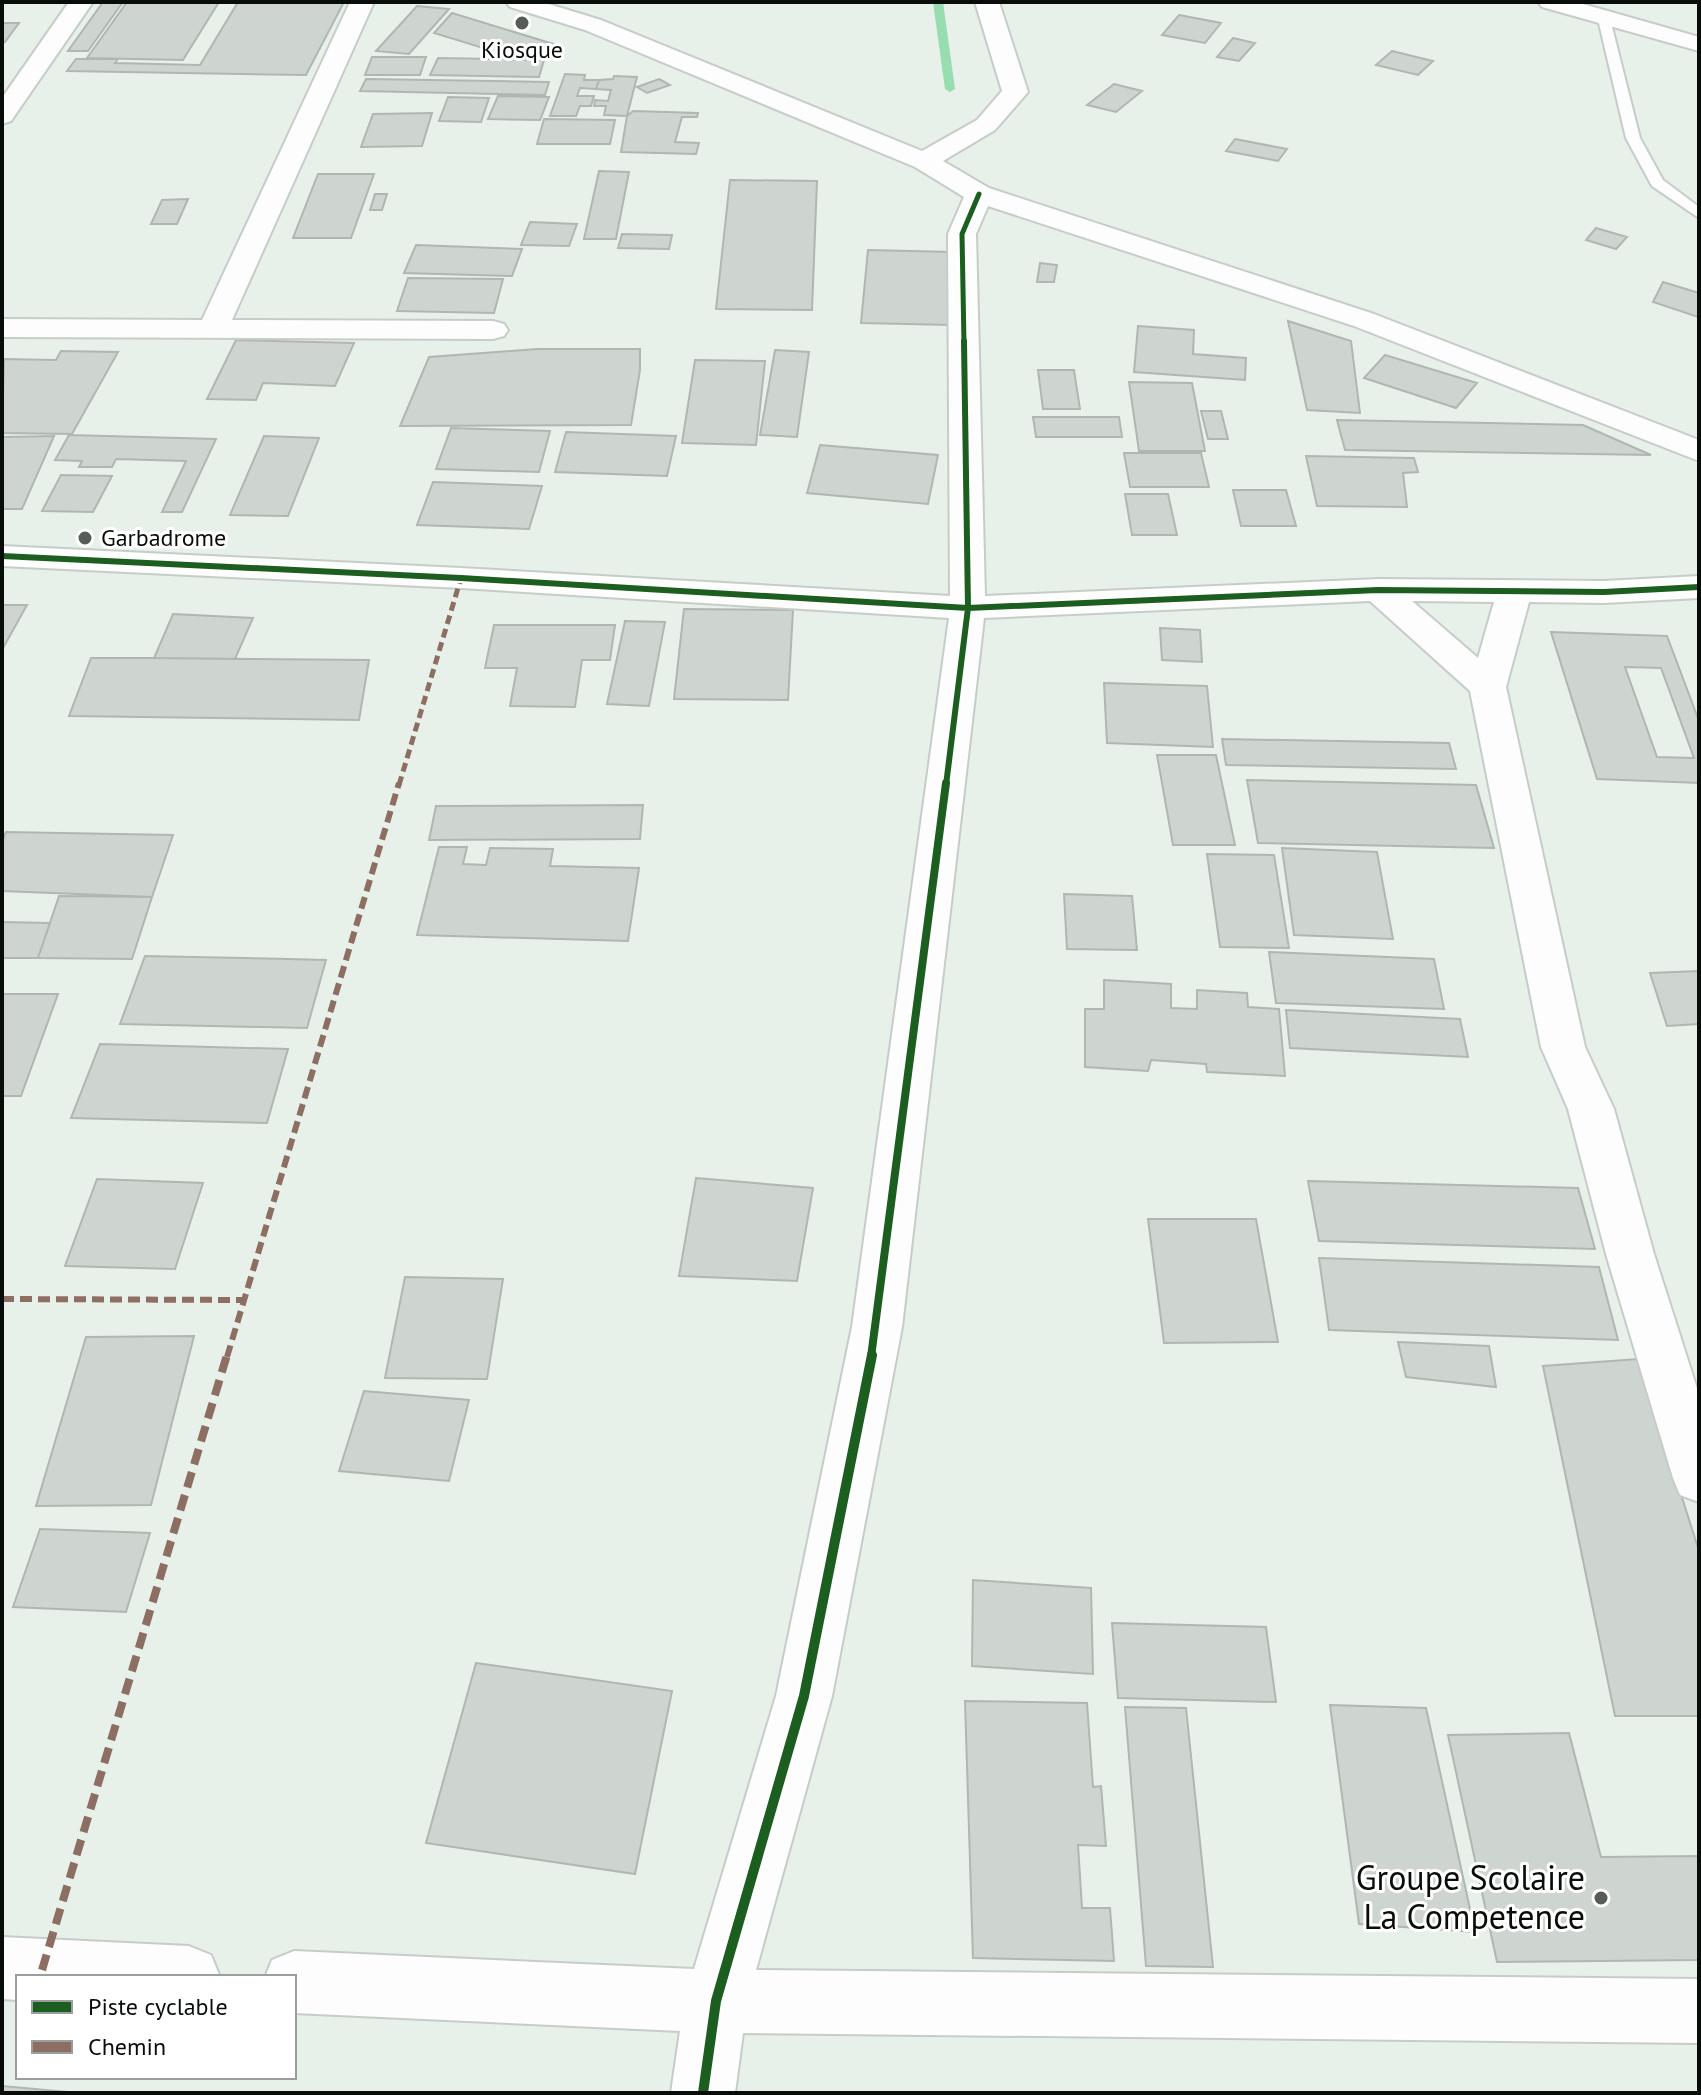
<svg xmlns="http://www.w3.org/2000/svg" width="1701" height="2095" viewBox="0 0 1701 2095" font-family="'PT Sans',sans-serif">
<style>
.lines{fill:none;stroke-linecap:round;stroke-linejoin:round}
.stream{fill:#98ddaf;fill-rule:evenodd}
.building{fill:#ced4cf;stroke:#b0b7b2;stroke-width:2;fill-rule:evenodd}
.lane-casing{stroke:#c6cdc8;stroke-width:4}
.street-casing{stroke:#c6cdc8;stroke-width:4}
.lane{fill:#fcfdfc;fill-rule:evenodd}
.street{fill:#fcfdfc;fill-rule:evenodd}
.quiet-far2{stroke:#8d6e63;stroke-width:5;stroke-dasharray:9 5;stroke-linecap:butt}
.quiet-far1{stroke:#8d6e63;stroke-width:6;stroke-dasharray:12 6;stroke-linecap:butt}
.quiet{stroke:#8d6e63;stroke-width:8;stroke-dasharray:16 8;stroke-linecap:butt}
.cycleway-far3-casing{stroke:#fff;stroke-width:8}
.cycleway-far2-casing{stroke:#fff;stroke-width:10}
.cycleway-far1-casing{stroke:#fff;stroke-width:13}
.cycleway-casing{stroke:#fff;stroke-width:15}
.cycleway-far3{stroke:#1b5e20;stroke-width:5}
.cycleway-far2{stroke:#1b5e20;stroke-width:6}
.cycleway-far1{stroke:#1b5e20;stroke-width:8}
.cycleway{stroke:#1b5e20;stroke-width:10}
.poi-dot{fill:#565c58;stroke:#fff;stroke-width:3}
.labels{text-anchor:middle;stroke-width:6;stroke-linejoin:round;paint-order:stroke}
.far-poi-label{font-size:24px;fill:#080d09;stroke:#fff}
.near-poi-label{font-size:34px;fill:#080d09;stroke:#fff;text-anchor:end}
</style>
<rect width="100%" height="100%" fill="#e8f0ea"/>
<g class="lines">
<!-- stream -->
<path class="stream" d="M933 2H943L955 89 950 92 945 89Z"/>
</g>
<!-- building -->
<path class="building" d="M103 2H123L88 51H68Z
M127 2H219L183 60 87 58Z
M238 2H344L306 75 67 71 76 59H118L115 63 200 65Z
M417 6 449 9 409 54 376 51Z
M452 13 560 46 535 57 489 43 483 48 434 33Z
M1179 15 1221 23 1205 43 1162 35Z
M2 23H19L5 42H2Z
M1233 38 1255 43 1239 61 1217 57Z
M1392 51 1433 61 1418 75 1376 65Z
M372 57H426L420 75H365Z
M438 58 544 60 539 77 430 75Z
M565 74 585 75 584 80H599L596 89 580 88 577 96H594L591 106H580L576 116H550Z
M614 76 637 77 627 116 604 115 606 106H594L595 100 608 101 611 90 596 89 599 80 613 79Z
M366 79 549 82 545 95 360 91Z
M659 79 670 85 647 93 637 87Z
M1114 84 1142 91 1116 112 1087 105Z
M498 96 549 97 540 120 488 119Z
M448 97 489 98 481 122 439 121Z
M633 111 698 113 697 117H682L675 142 699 143 696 154 621 152 627 116Z
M432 113 422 146 361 147 373 114Z
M544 119 615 120 610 144H537Z
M1235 139 1287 149 1278 161 1226 151Z
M599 171 629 172 616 239H584Z
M318 174H374L351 238H293Z
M730 180 817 181 812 310 716 309Z
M375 194H387L382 210H370Z
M188 199 177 224H151L162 200Z
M530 222 577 224 569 246 521 245Z
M1596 228 1627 237 1616 249 1586 240Z
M622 234 672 235 669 249 618 248Z
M416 245 522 249 512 276 404 273Z
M868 250 953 252 951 325 861 323Z
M1040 263 1057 265 1054 282H1037Z
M408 278 503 279 494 313 397 311Z
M1663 282 1699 293 1698 317 1653 302Z
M1288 321 1351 341 1360 413 1307 410Z
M1138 326 1194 330 1193 354 1246 358 1245 380 1134 372Z
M236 340 354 343 335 386 263 383 256 400 207 399Z
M537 349H640V370L631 425 400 426 429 357Z
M775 350 809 352 797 437 760 435Z
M61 351 118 352 72 434 2 433 4 359 56 360Z
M1385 355 1477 383 1456 408 1364 378Z
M695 360 765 361 756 445 682 443Z
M1038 370H1074L1080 409H1043Z
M1129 382 1192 383 1205 451H1139Z
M1201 411H1221L1228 439H1208Z
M1033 417H1119L1122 437H1036Z
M1337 420 1583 425 1651 455 1345 450Z
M451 428 550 431 539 472 436 469Z
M566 432 676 436 667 476 555 472Z
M69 435 216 439 182 512H162L186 461 116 459 112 467H79L82 461 55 460Z
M54 436 22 509H2V437Z
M264 436 319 438 288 516 230 515Z
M820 445 938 455 928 504 807 493Z
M1124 453H1201L1209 487H1130Z
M1306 456 1414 458 1418 472 1403 473 1407 507 1317 506Z
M61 475 112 476 93 512 42 511Z
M433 482 542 486 529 529 417 525Z
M1233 490H1286L1296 526H1241Z
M1125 494H1168L1177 535H1132Z
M2 605H27L2 650Z
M684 609 793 610 788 700 674 699Z
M173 614 253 618 235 659 154 658Z
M625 621 665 622 649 706 607 704Z
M494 625H615L610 660H582L575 707 510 706 517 668H485Z
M1160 628 1200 630 1202 662 1162 660Z
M1551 632 1667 636 1699 721V783L1597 779ZM1625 667 1661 668 1694 758 1657 757Z
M91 658H154L369 660 359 720 69 716Z
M1104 683 1207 686 1213 747 1107 743Z
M1222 739 1449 743 1456 769 1226 765Z
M1157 755H1216L1235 845H1173Z
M1247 780 1476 785 1494 848 1258 843Z
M643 805 640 839 429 840 436 806Z
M6 832 173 835 152 897 2 891V842Z
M439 847H467L463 864 486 865 490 848 553 849 550 866 639 868 628 941 417 935Z
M1282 848 1377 852 1393 939 1294 935Z
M1207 854 1274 855 1289 948 1220 947Z
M1064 894 1132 896 1137 950 1067 949Z
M59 896 152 897 132 959 38 958Z
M2 922 50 923 38 958H2Z
M1269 952 1434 959 1444 1009 1276 1003Z
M145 956 288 959 326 960 307 1028 120 1024Z
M1699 971V1024L1667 1026 1650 973Z
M1104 980 1171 984V1008L1197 1009V990L1247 993 1248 1007 1279 1009 1285 1076 1207 1072 1206 1064 1151 1060 1148 1071 1085 1067V1009H1104Z
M2 994H58L21 1096H2Z
M1286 1010 1460 1019 1468 1057 1290 1048Z
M100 1044 288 1049 267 1123 71 1118Z
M696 1178 813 1188 797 1281 679 1276Z
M97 1179 203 1183 175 1269 65 1266Z
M1308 1181 1578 1188 1595 1249 1319 1241Z
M1148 1219H1256L1278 1342 1164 1343Z
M1319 1258 1599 1267 1618 1340 1329 1330Z
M405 1277 503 1279 487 1379 385 1378Z
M194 1336 151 1505 36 1506 86 1337Z
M1398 1342 1489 1346 1496 1387 1406 1377Z
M1638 1359 1699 1551V1716H1615L1543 1366Z
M364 1391 469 1400 449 1481 339 1471Z
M40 1529 150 1533 126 1612 13 1607Z
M973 1580 1091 1588 1093 1674 972 1666Z
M1112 1623 1266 1627 1276 1702 1118 1698Z
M476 1663 672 1691 635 1874 426 1843Z
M965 1701 1087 1703 1093 1787 1101 1786 1106 1846 1078 1845 1082 1908H1110L1114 1961 973 1958Z
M1330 1705 1426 1708 1475 1932 1359 1924Z
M1125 1707 1186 1708 1213 1967 1146 1966Z
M1569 1733 1601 1857 1699 1856V1960L1497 1962 1448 1735Z
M2 2086 79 2093H2Z"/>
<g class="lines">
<defs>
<path id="lane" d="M1604 15 1610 19 1640 138 1663 180 1699 207V218L1652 186 1626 138 1598 19Z"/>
<path id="street" d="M69 2H93L11 121 2 124V98Z
M350 2H374L232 320 493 321 504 324 508 330 504 336 493 339 2 337V319L202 320Z
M506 2H542L601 20 922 151 977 120 1002 91 975 2H999L1028 92 995 130 943 161 989 188 1374 314 1699 440V461L1354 326 988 206 976 234 985 596 1378 579 1604 581 1699 576V598L1604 603 1529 602 1506 687 1585 1047 1614 1109 1654 1254 1699 1395V1502L1680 1495 1673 1478 1606 1254 1568 1109 1541 1047 1470 691 1370 601 984 618 902 1327 832 1696 756 1970 1699 1979V2043L743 2033 735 2093H671L680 2031 294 2013V1977H265L272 1960 294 1951 694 1969 776 1696 852 1327 949 618 461 588 2 566V546L461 568 950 596 948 234 964 197 915 167 585 30 510 7ZM1412 601 1494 602 1478 658Z
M1538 2H1576L1699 37V51L1542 7Z
M2 1937 189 1946 211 1955 220 1977H18V2000L2 1999Z"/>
</defs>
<!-- lane casing -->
<use href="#lane" class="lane-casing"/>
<!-- street casing -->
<use href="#street" class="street-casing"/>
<!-- lane -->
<use href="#lane" class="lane"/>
<!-- street -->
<use href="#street" class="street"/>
<!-- quiet-far2 -->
<path class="quiet-far2" d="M399 785 461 578"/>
<!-- quiet-far1 -->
<path class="quiet-far1" d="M2 1299 243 1300
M227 1357 399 783"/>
<!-- quiet -->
<path class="quiet" d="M42 1970 227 1355"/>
<defs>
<path id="cycleway-far3" d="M964 343 962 234 979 194"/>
<path id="cycleway-far2" d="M2 556 461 578 968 608 1378 590 1604 592 1699 587
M946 785 968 608 964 341"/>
<path id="cycleway-far1" d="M871 1357 946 783"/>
<path id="cycleway" d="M703 2093 716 2001 804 1696 872 1355"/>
</defs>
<!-- cycleway-far3 casing -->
<use href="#cycleway-far3" class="cycleway-far3-casing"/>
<!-- cycleway-far2 casing -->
<use href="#cycleway-far2" class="cycleway-far2-casing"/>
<!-- cycleway-far1 casing -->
<use href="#cycleway-far1" class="cycleway-far1-casing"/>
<!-- cycleway casing -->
<use href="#cycleway" class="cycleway-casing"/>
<!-- cycleway-far3 -->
<use href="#cycleway-far3" class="cycleway-far3"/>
<!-- cycleway-far2 -->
<use href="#cycleway-far2" class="cycleway-far2"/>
<!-- cycleway-far1 -->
<use href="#cycleway-far1" class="cycleway-far1"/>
<!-- cycleway -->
<use href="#cycleway" class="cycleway"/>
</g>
<!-- markers -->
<g class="poi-dot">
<circle cx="522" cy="23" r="8"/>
<circle cx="85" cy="538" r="8"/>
<circle cx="1601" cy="1898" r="8"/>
</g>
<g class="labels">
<!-- far-poi labels -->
<g class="far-poi-label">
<text x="522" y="58">Kiosque</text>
<text x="101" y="546" text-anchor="start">Garbadrome</text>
</g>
<!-- near-poi labels -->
<g class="near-poi-label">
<text x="1585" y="1890">Groupe Scolaire<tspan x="1585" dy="39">La Competence</tspan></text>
</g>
</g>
<!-- border -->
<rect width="1701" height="2095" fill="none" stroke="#080d09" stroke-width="8"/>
<!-- legend -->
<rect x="16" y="1975" width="280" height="104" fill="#ffffff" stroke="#9c9e9d" stroke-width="2"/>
<rect x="32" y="2001" width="40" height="12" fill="#1b5e20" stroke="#9c9e9d" stroke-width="2"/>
<text x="88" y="2015" font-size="24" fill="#080d09">Piste cyclable</text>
<rect x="32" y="2041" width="40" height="12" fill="#8d6e63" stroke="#9c9e9d" stroke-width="2"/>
<text x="88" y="2055" font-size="24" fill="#080d09">Chemin</text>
</svg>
